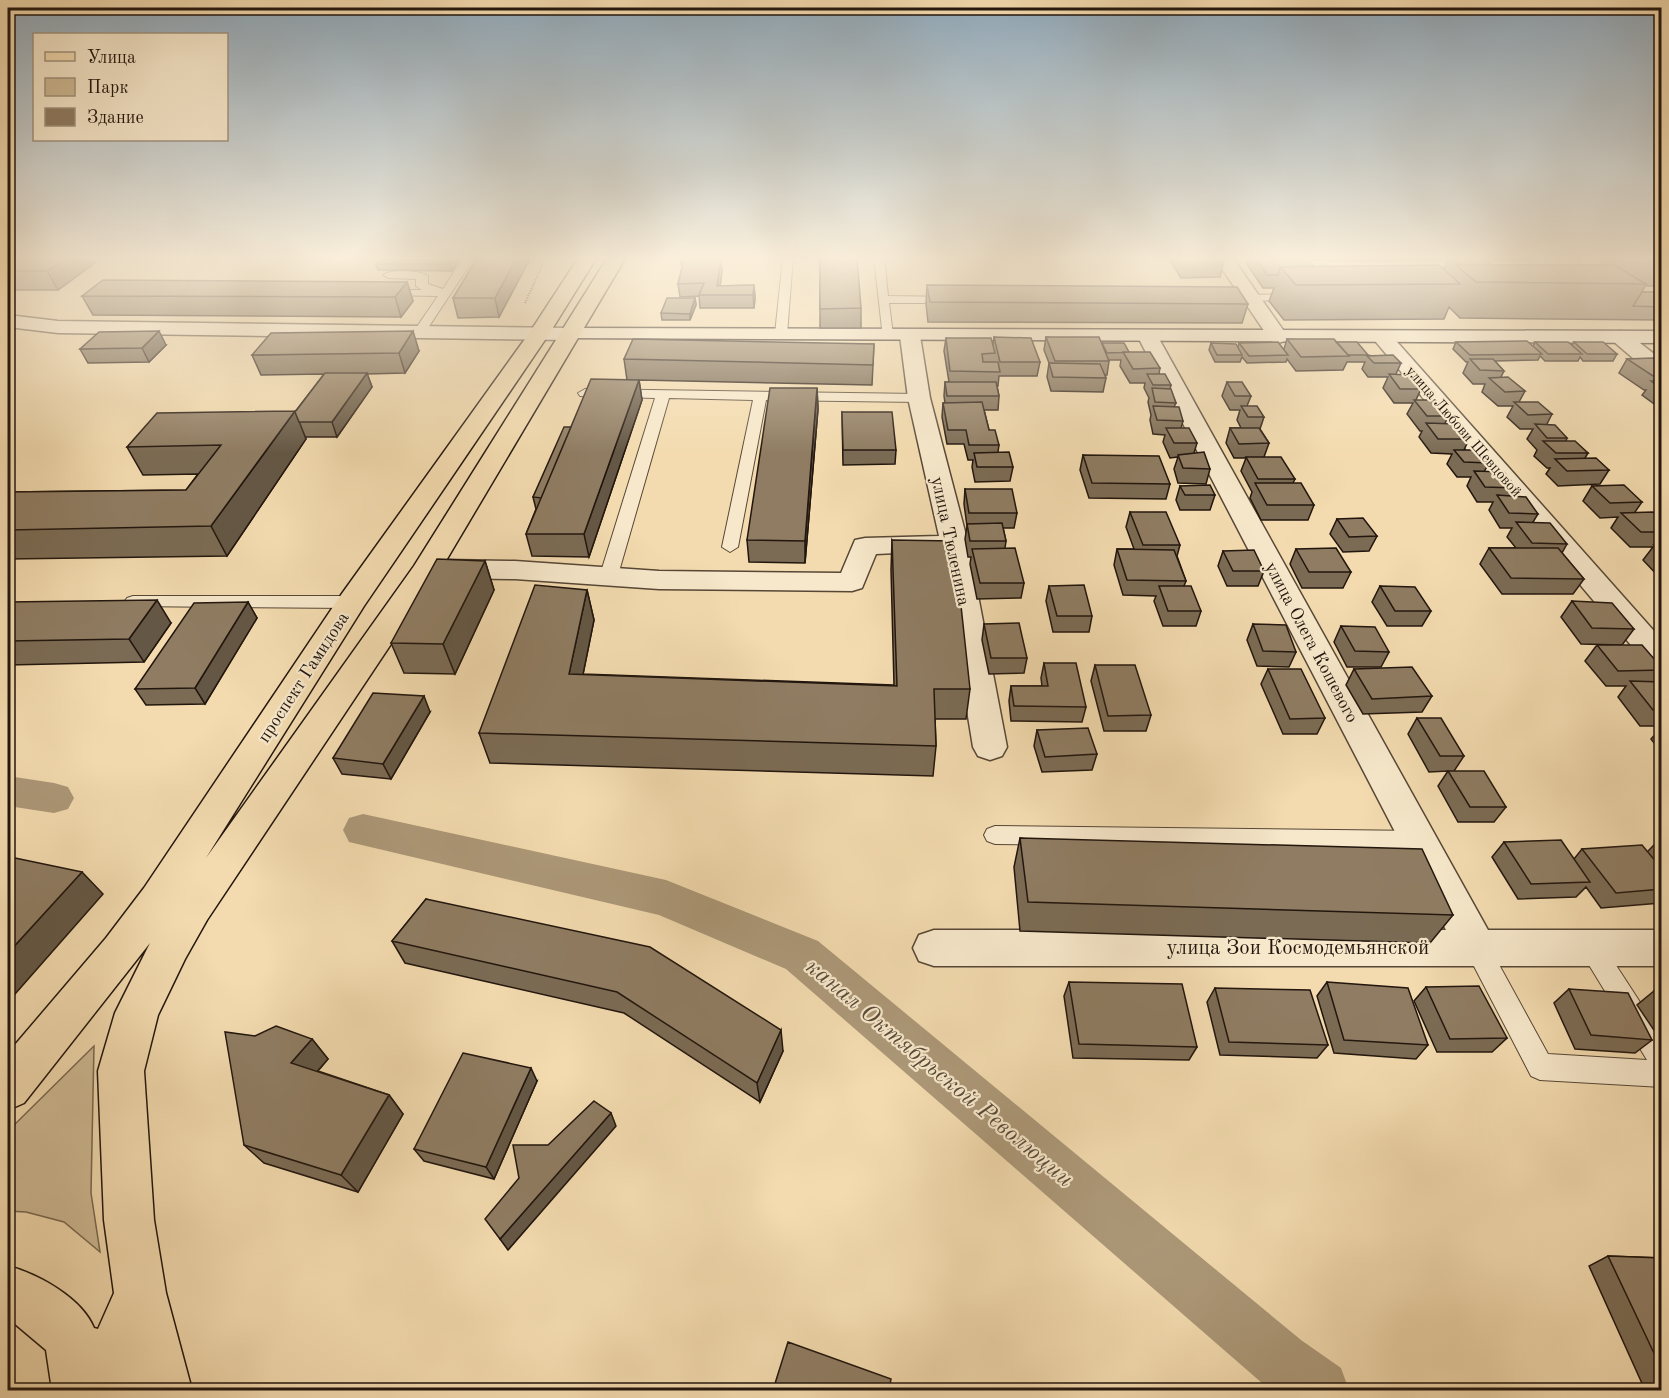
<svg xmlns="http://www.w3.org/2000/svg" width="1669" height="1398" viewBox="0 0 1669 1398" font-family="'Old Standard TT',serif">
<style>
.green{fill:#cfba94;stroke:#786851;stroke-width:1.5}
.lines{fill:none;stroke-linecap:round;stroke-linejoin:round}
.canal{fill:#ac9878;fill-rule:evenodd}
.lane-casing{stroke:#564736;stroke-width:2}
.street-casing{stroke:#564736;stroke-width:3}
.secondary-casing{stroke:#22160e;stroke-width:3}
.primary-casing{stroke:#22160e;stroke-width:3}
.path{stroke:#22160e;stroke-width:2;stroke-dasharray:1 1.5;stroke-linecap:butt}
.lane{fill:#f7e8cb;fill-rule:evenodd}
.street{fill:#f7e8cb;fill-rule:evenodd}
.secondary{fill:#f7e8cb;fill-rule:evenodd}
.primary{fill:#f3dbaf;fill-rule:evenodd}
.wall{fill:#7b6b54;stroke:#22160e;stroke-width:1.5}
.shaded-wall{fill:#645745;stroke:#22160e;stroke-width:1.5}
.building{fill:#8f7c62;stroke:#22160e;stroke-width:1.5}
.labels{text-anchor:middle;stroke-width:4.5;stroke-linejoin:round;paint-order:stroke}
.far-street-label{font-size:15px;fill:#22160e;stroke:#f7e8cb}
.street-label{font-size:18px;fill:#22160e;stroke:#f7e8cb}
.near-street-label{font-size:21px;fill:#22160e;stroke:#f7e8cb}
.near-water-label{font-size:24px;font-style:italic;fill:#594a38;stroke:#f7e8cb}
</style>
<rect width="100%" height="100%" fill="#f3dbaf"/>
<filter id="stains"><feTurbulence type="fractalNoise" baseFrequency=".00333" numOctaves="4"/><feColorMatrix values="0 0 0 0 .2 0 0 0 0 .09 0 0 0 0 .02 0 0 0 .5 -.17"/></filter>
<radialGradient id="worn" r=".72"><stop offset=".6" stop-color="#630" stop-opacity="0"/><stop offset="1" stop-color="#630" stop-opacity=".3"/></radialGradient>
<!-- green -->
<path class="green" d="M94 1046 91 1193 100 1252 64 1222 26 1212 8 1211V1131Z"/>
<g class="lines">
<!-- canal -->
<path class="canal" d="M8 776 54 783 68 787 74 798 68 809 54 813 8 806Z
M363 814 666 880 818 941 1301 1340 1341 1368 1349 1390H1270L786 969 659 915 349 842 343 830 349 818Z"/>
<defs>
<path id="lane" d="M464 257H475L422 337H414L412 334 438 296 382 295V291L386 290H422L416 286V279L389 278 383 275C392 269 419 270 428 276V284L443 289Z
M783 257H793L787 334 781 338 775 334Z
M874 257H884L888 296 953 297 959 300 953 303H889L893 335 887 339 883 338Z
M1574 260 1601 277V281H1593L1572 266 1341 268 1356 283 1350 286 1346 285 1326 265 1331 262Z
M1297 294 1303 297 1301 299 1252 301 1246 298 1252 295Z
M585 389 919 394 926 398 919 402 766 400 738 547 730 552 722 547 753 400 669 398 618 575 615 579H603L600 575 655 398 580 396 578 393Z
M133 596H352L358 598 361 602 358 606 352 608 127 606 124 602 127 598Z
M995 826 1420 831 1428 834 1431 840 1428 846 1420 849 995 844 987 841 984 835 987 829Z
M1476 936 1485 939 1548 1054 1647 1060 1578 947 1581 939 1590 936 1599 939 1662 1036V1087L1540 1080 1531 1076 1464 947 1467 939Z"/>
<path id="street" d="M1214 257H1232L1288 337 1285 341 1278 343 1271 341Z
M8 315 58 321 571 328 578 330 581 334 578 338 571 340 58 333 8 327Z
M910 330 917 332 920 336 930 398 968 543 1007 747 1002 756 990 760 978 756 973 747 941 551 876 554 862 588 852 591 659 589 515 579 443 578 433 575 429 569 433 563 443 560 515 561 659 571 841 573 855 540 865 538 939 536 908 398 900 336 903 332Z
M1148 331 1155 333 1158 337 1488 930H1662V966H934L919 961 913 948 919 935 934 930H1446L1138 337 1141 333Z
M1620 331 1627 333 1662 360V377L1654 376 1613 341 1610 337 1613 333Z
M1383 332 1390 334 1662 640V672L1651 669 1376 342 1373 338 1376 334Z"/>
<path id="secondary" d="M571 328 1662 331V343L564 338 561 334 564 330Z"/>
<path id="primary" d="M579 257H597L549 334 364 606 206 858 414 566 608 257H626L441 569 207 920 185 959 158 1015 144 1071 154 1220 166 1293 192 1390H52L46 1350 8 1318V1266C38 1274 82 1298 94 1328L98 1329 114 1293 104 1220 98 1071 115 1013 150 943 24 1103 8 1110V1053L106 938 144 888 341 595 530 332Z"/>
</defs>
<!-- lane casing -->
<use href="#lane" class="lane-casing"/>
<!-- street casing -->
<use href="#street" class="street-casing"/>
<!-- secondary casing -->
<use href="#secondary" class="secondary-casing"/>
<!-- primary casing -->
<use href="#primary" class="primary-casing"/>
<!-- path -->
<path class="path" d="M525 303 546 257"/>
<!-- lane -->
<use href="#lane" class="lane"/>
<!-- street -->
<use href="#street" class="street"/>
<!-- secondary -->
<use href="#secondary" class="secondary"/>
<!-- primary -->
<use href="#primary" class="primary"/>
</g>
<!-- wall -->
<path class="wall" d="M8 257H103L58 290H8Z
M461 257 452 271 378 270 376 264Z
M478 257H531L499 317 458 318 453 298Z
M680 257H719L722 271 720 286 754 285 755 298 754 308H700L699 296 680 297 678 284 682 268Z
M820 257 861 308V328H820Z
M1168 257H1225L1220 277 1181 278Z
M1249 257H1306L1313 266 1444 269 1448 259 1312 260 1309 257H1569L1568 258 1485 259 1492 265H1599L1603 257H1662V286H1645L1642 292H1662V320L1460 318 1449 307 1444 319 1284 320 1269 301 1274 288H1263L1247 264Z
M407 282 413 301 401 317 93 315 82 296Z
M927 285 1248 304 1242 323 928 322 926 304Z
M695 298 696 305 690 320H662L661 313Z
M994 337 1040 362 1037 376H999L998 386H997L999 396 998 410H984L989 430 999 445 998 452 1013 467 1010 481 975 482 972 467 973 460H968L964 444H947L942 417 943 403H945L944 396 945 382H949L944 351 946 338 993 346Z
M1046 337 1102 343 1129 352 1160 368 1159 374 1171 385 1170 389 1176 403 1174 407 1183 421 1181 428 1197 443 1194 453 1210 469 1206 484 1178 483 1174 469 1178 457 1170 458 1163 442 1165 435 1153 434 1150 420 1151 415 1148 402 1149 398 1144 388 1145 383H1130L1120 366 1121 360H1109V361L1107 375H1105L1106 378 1103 392 1051 391 1047 377 1049 363 1044 350Z
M1287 339 1336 342 1368 355 1401 363 1396 374 1421 389 1416 400 1449 416 1445 423 1469 439 1464 450 1489 463 1484 472 1516 488 1511 496 1538 514 1533 522 1567 544 1562 553 1584 579 1573 594H1502L1480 564 1489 548H1516L1507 537 1512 528H1500L1489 510 1493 502H1477L1467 486 1471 477H1457L1447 464 1452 454 1431 453 1419 437 1422 431H1420L1407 414 1413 403H1394L1383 388 1388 377H1368L1362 369 1365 362H1347L1343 370 1296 371 1287 359 1286 362 1247 363 1242 357 1240 362H1215L1209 350 1211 343 1238 347 1239 343 1284 349Z
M1456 342 1533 346 1535 342 1572 346 1574 342 1617 354 1613 361H1583L1580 357 1578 361H1545L1540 356 1538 360 1495 361 1504 371 1501 377 1525 391 1519 402 1552 414 1547 424 1567 438 1566 441 1588 453 1585 458 1609 470 1600 484 1558 486 1546 474 1550 468H1547L1534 456 1537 450 1527 439 1533 429H1520L1507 417 1513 406H1498L1482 392 1485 384H1473L1463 373 1468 362H1466L1453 349Z
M874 344 872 385 639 380 642 400 589 557 532 556 526 534 536 509 533 497 571 427 627 380 624 359Z
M166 345 149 362 88 363 80 349Z
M419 351 405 373 367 374 372 387 337 437H305L306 439 227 556 8 559V492L186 490 198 474 143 475 127 447 295 412 324 374 261 375 252 355Z
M1627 359 1662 363V406H1657L1642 395 1646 390H1644L1619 373Z
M1227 382 1251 396 1247 406 1264 417 1260 429 1269 443 1264 457 1295 479 1293 483 1314 505 1308 520H1261L1250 498 1252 492 1241 471 1246 458H1234L1226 443 1230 428H1241L1237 420 1240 410H1230L1222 396Z
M817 388 818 409 805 563 749 562 747 540Z
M842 412 896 450 895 464 843 465Z
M1083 455 1170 484 1166 499 1089 498 1080 470Z
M1180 486 1215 495 1210 510H1180L1176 500Z
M1592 486 1642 502 1635 512 1662 521V580L1643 560 1653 547H1630L1611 528 1618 517 1600 518 1583 501Z
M965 489 1017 513 1014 528H1003L1006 541 1005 548 1024 583 1021 598 977 599 970 564 971 557H968L965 539 967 526 964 504Z
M1130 512 1180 545 1177 556 1186 581 1184 586 1201 611 1196 626H1163L1154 601 1156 596 1123 595 1114 565 1117 549H1134L1126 527Z
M1337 519 1377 536 1369 551 1343 552 1330 534Z
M892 540 970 689 966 719H935L936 746 933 776 490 763 479 733 587 590 594 620 583 674 894 685 891 570Z
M1296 549 1351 572 1343 588H1302L1290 564Z
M1223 551 1264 571 1258 586H1227L1218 566Z
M485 561 494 590 455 674 404 673 391 643Z
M1049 586 1092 616 1089 632H1053L1046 601Z
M1380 586 1431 611 1422 626H1387L1372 602Z
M1572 601 1634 629 1622 645 1581 644 1561 617Z
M8 602 171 623 144 662 8 665Z
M248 602 257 618 205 704 146 705 135 689Z
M984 624 1027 658 1024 673 989 674 982 640Z
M1253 624 1296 652 1289 667 1257 666 1247 640Z
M1341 626 1389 652 1381 667H1347L1334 642Z
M1597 645 1662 668V672L1654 682H1662V726H1640L1618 697 1626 686H1606L1585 661Z
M1044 663 1086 707 1082 722 1011 721 1009 701 1011 686H1042L1041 678Z
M1095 665 1151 715 1146 731H1104L1091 681Z
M1268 669 1325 718 1317 734H1283L1261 684Z
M1354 669 1432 696 1422 712 1363 714 1346 685Z
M430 712 391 779 342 774 333 758Z
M1417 718 1464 756 1454 771 1506 807 1494 822H1458L1438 786 1448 771 1429 772 1408 734Z
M1662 727V753L1651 739Z
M1037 730 1097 754 1092 770 1042 772 1034 746Z
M1020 838 1453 915 1430 943 1020 931 1014 867Z
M1658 841H1662V902L1661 903 1601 908 1586 887 1576 897 1518 899 1492 857 1504 842 1574 859 1582 849 1647 852Z
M426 899 783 1051 760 1102 624 1013 405 963 392 941Z
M1069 982 1197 1047 1189 1060 1073 1058 1064 996Z
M1327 982 1428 1045 1416 1059 1334 1053 1317 996Z
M1426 987 1507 1038 1492 1052H1437L1414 1001Z
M1215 988 1328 1045 1317 1058 1220 1055 1207 1002Z
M1569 989 1652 1040 1635 1053 1575 1049 1554 1003Z
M1654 991H1662V1042L1637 1005Z
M255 1036 312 1039 328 1059 318 1071 389 1095 403 1114 358 1192 264 1163 244 1145Z
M537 1081 494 1179 424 1161 414 1149Z
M1608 1256 1662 1258V1390H1645L1589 1266Z"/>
<!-- shaded-wall -->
<path class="shaded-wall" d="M68 257H103L58 290 47 271Z
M455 257H461L452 271 450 264Z
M517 257H531L499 317 495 298Z
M721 258 722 271 719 295 717 286Z
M407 282 413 301 401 317 395 297Z
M754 285 755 298 754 308 753 295Z
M695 298 696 305 690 320V314Z
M159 331 166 345 149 362 142 348Z
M413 331 419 351 405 373 399 353Z
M367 373 372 387 337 437 332 422Z
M639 380 642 400 589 557 584 534Z
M817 388 818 409 805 563V541Z
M295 411 306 439 227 556 211 526Z
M485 561 494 590 455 674 443 644Z
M587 590 594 620 577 704 569 674Z
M157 600 171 623 144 662 129 639Z
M248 602 257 618 205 704 195 688Z
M424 696 430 712 391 779 383 764Z
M82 872 103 894 8 1002V953Z
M781 1030 783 1051 760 1102 757 1083Z
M312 1039 328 1059 308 1082 291 1063Z
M531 1068 537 1081 494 1179 486 1167Z
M389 1095 403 1114 358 1192 341 1175Z
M611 1113 616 1126 508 1250 500 1239Z"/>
<!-- building -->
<path class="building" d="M8 257H68L47 271H8Z
M382 257H455L450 264H376Z
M478 257H517L495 298H453Z
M820 257H857L861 308 820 309Z
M1255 257H1306L1313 266 1280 267 1278 275H1267Z
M1450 257H1483L1492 265H1458Z
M721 258 717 286 754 285 753 295H699L704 283 678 284 684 259Z
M1439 265 1460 284 1296 285 1280 267Z
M1456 265H1614L1646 284 1476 282Z
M103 280 407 282 395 297 82 296Z
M927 285 1237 287 1248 304 930 302Z
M1642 292H1662V307L1633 306Z
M667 298H695L690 314 661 313Z
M159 331 142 348 80 349 99 332Z
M413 331 399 353 252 355 271 333Z
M994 337 1031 338 1040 362H1000Z
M1046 337H1099L1109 361H1055Z
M946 338H991L995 353 982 354 983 362H998L1000 372 950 371Z
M633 339 874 344 873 365 624 359Z
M1287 339H1334L1349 356 1301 357Z
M1527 341 1542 354 1470 355 1456 342Z
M1278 342 1288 355 1249 356 1239 343Z
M1336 342H1357L1368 355H1348Z
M1535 342H1568L1582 354H1548Z
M1574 342H1603L1617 354H1587Z
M1102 343H1124L1129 352 1107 353Z
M1211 343 1236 344 1242 355H1217Z
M1123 352H1150L1160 368 1133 369Z
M1393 355 1401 363H1374L1367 356Z
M1653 358 1662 363V376H1653L1627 359Z
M1470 359H1493L1504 371 1480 370Z
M1049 363 1100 364 1106 378 1053 377Z
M325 373H367L332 422H299L295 412Z
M1147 374H1165L1171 385H1153Z
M1389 374 1409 375 1421 389H1400Z
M1508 377 1525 391 1505 392 1489 378Z
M591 379 639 380 584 534H526Z
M1651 381H1662V389Z
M945 382H996L999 396H947Z
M1227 382H1242L1251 396H1235Z
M770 388H817L805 541 747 540Z
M1152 388 1171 389 1176 403 1155 402Z
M1414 400H1435L1449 416H1427Z
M982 402 989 430H995L999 445H969L966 430H948L943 403Z
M1514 402H1538L1552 414 1528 415Z
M1153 406 1179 407 1183 421 1157 420Z
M1241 406H1257L1264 417H1248Z
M295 411 211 526 8 530V492L186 490 221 445 127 447 157 413Z
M842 412H892L896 450H843Z
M1426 423 1457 424 1469 439H1438Z
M1535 424 1555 425 1567 438H1547Z
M564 427H571L541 498 533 497Z
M1166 428H1189L1197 443H1174Z
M1230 428H1259L1269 443 1239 444Z
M1543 441H1575L1588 453H1556Z
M1454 450H1478L1489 463 1464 462Z
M1009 452 1013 467H977L974 453Z
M1204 452 1210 469 1183 468 1178 455Z
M1083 455 1159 456 1170 484 1092 483Z
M1246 457H1281L1295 479H1258Z
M1596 458 1609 470 1567 471 1555 459Z
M1474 471 1504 472 1516 488 1485 487Z
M1255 483H1301L1314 505H1267Z
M1210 485 1215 495H1185L1180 486Z
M1624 485 1642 502 1610 503 1592 486Z
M965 489H1012L1017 513H969Z
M1497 495 1526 497 1538 514 1509 513Z
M1130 512H1166L1180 545H1143Z
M1653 512 1662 521V532H1641L1621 513Z
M1363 518 1377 536 1349 537 1337 519Z
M1516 522 1550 523 1567 544 1532 543Z
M1002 523 1006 541H970L967 524Z
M892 540 954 541 970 689H934L936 746 479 733 535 585 587 590 569 674 897 686Z
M1654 545H1662V553Z
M1015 548 1024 583H980L972 549Z
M1336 548 1351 572H1309L1296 549Z
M1489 548H1558L1584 579 1511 578Z
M1117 549 1174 550 1186 581 1127 580Z
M1254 550 1264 571H1233L1223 551Z
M437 559 485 561 443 644 391 643Z
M1084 585 1092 616H1057L1049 586Z
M1159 586H1191L1201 611H1168Z
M1380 586 1415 587 1431 611H1395Z
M157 600 129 639 8 641V602Z
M1572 601 1612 603 1634 629 1592 628Z
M248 602 195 688 135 689 194 603Z
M1019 623 1027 658H991L984 624Z
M1253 624 1286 625 1296 652 1263 651Z
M1341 626 1375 627 1389 652 1355 651Z
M1597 645H1642L1662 668V670L1618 671Z
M1044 663H1076L1086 707 1014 706 1011 686H1048Z
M1095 665H1135L1151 715 1108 716Z
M1412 667 1432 696 1372 699 1354 669Z
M1268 669H1301L1325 718 1290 719Z
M1630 681 1662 682V710H1653Z
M373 693 424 696 383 764 333 758Z
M1417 718H1441L1464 756H1440Z
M1088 728 1097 754 1045 757 1037 730Z
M1448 771H1484L1506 807H1470Z
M1020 838 1422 849 1453 915 1028 902Z
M1561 840 1590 882 1531 884 1504 842Z
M1642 845 1662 869V889L1616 893 1582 849Z
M15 858 82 872 8 953V866Z
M426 899 650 947 781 1030 757 1083 617 992 392 941Z
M1069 982 1182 984 1197 1047 1079 1044Z
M1327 982 1408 988 1428 1045 1344 1040Z
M1479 986 1507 1038 1450 1039 1426 987Z
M1215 988 1310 990 1328 1045 1229 1042Z
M1569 989 1628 993 1652 1040 1591 1035Z
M1654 991H1662V1002Z
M276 1026 312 1039 291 1063 389 1095 341 1175 244 1145 225 1032 255 1036Z
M463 1053 531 1068 486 1167 414 1149Z
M594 1101 611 1113 500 1239 485 1219 519 1178 513 1145H548Z
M1608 1256 1662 1258V1370Z
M788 1342 891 1379 889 1390H773Z"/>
<!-- sky -->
<linearGradient id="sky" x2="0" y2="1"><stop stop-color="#90a9bb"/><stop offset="0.57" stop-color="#faefdb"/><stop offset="1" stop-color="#faefdb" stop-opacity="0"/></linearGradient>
<rect width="1669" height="453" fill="url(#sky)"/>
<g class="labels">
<!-- far-street labels -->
<g class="far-street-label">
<text transform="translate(1464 431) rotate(49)" y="5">улица Любови Шевцовой</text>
</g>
<!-- street labels -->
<g class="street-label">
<text transform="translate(951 541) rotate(78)" y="6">улица Тюленина</text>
<text transform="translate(1312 642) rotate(62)" y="6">улица Олега Кошевого</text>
<text transform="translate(303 677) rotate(-57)" y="6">проспект Гамидова</text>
</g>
<!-- near-street labels -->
<g class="near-street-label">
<text x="1298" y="954">улица Зои Космодемьянской</text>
</g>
<!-- near-water labels -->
<g class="near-water-label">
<text transform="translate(940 1072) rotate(40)" y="8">канал Октябрьской Революции</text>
</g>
</g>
<!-- margin -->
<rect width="1669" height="1398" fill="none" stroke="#f3dbaf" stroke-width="30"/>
<rect x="9" y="9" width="1651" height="1380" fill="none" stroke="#22160e" stroke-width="3"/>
<rect x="15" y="15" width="1639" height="1368" fill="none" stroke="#22160e" stroke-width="1.5"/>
<!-- legend -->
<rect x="33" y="33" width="195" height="108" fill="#f7e8cb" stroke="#a2947f" stroke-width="1.5"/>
<rect x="45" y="52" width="30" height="9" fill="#f3dbaf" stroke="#a2947f" stroke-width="1.5"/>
<text x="87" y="63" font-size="18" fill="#22160e">Улица</text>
<rect x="45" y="78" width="30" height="18" fill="#cfba94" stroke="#a2947f" stroke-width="1.5"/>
<text x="87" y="93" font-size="18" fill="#22160e">Парк</text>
<rect x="45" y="108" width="30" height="18" fill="#8f7c62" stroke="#a2947f" stroke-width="1.5"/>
<text x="87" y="123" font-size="18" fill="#22160e">Здание</text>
<rect width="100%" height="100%" filter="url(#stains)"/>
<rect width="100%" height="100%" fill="url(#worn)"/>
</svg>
